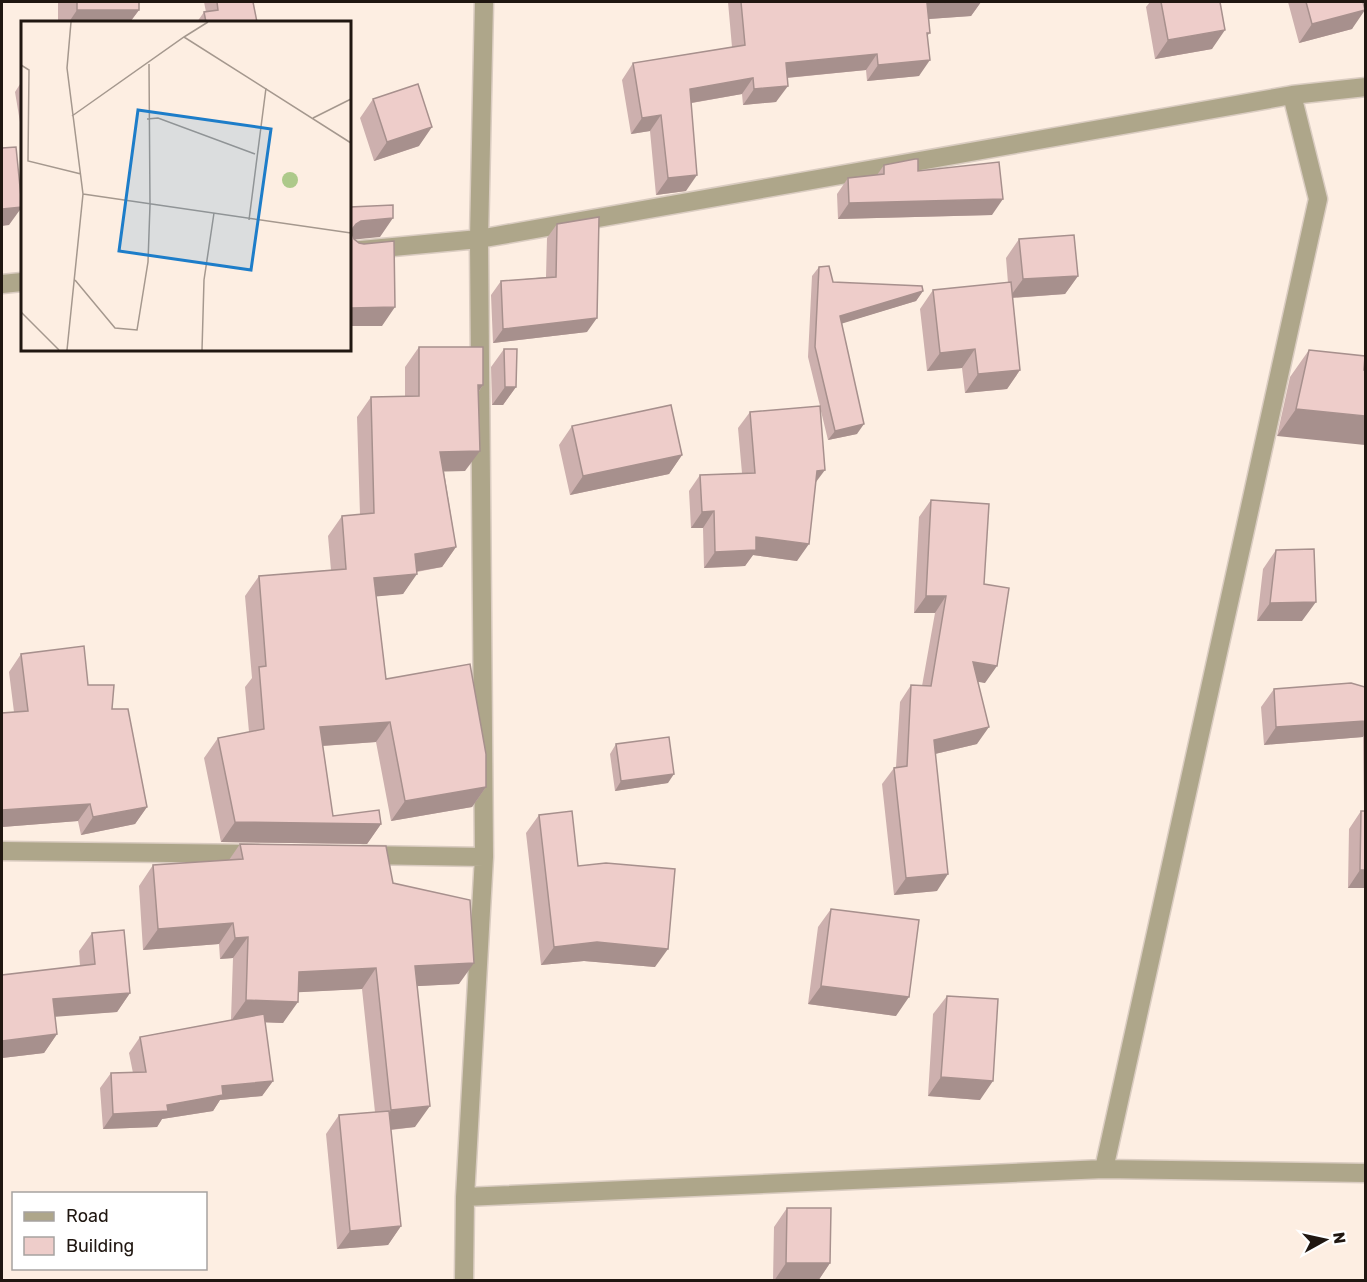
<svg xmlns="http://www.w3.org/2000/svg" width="1367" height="1282" viewBox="0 0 1367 1282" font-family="Rubik,sans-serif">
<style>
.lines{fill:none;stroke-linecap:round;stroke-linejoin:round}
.minor-casing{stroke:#daccc1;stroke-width:21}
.minor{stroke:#aea68a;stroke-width:18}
.wall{fill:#cdb0ae}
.shaded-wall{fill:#a7908d}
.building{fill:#eecdca;stroke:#a7908d;stroke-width:1.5}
.inset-road{fill:none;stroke:#a5988e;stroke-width:1.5}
.view{fill:#1d7dc9;fill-opacity:0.15;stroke:#1d7dc9;stroke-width:3}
.inset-edge{fill:none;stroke:#201711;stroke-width:3}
</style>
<rect width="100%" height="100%" fill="#fdeee2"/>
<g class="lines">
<defs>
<path id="minor" d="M350 251 479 239 1292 95 1366 87
M2 284 22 282
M2 851 258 854
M363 855 484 857
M1104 1169 1318 199 1292 95
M465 1197 1104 1169 1366 1173
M464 1280 465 1197 484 857 479 239 484 2"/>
</defs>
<!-- minor casing -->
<use href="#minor" class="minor-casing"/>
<!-- minor -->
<use href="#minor" class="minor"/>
</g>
<!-- wall -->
<path class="wall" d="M58 2H139V10L130 22H58Z
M204 2H253L257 22 206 12Z
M728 2H981L971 16 928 19 930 33 927 36 919 76 867 81 866 70 787 78 776 102 743 105 742 94 692 103 686 191 656 195 650 131 631 134 622 80 633 63 732 47Z
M1150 2H1220L1212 49 1155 59 1146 7Z
M1288 2H1363L1352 29 1299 43Z
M204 12 206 22H197Z
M22 81V134L15 92Z
M373 99 419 146 374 161 360 118Z
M884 165 918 171 992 215 838 219 837 194 848 178 877 175Z
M557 224 587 332 493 343 491 295 501 281 546 277 547 238Z
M1019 239 1078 276 1065 294 1012 298 1020 370 1007 389 965 393 962 368 927 371 920 309 933 290 1008 283 1006 258Z
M819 267 833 282 923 291 916 301 842 323 857 434 828 440 820 407 816 482 797 561 753 555 745 566 704 568 703 528H691L689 491 700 475 742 473 738 428 750 412 820 406 808 357 812 276Z
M419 347 483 385 478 393 465 471H444L456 547 442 567 417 572 403 594 376 596 386 679 486 787 472 807 391 821 376 742 323 746 333 816 381 824 367 844 221 842 204 758 218 738 249 732 245 687 252 678 245 596 259 576 331 570 328 536 342 516 360 515 357 417 371 397 405 396V367Z
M504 349 516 387 503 405H492L491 367Z
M1309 350 1365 356 1277 436 1290 377Z
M572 426 682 455 669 474 570 495 559 445Z
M931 500 984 584 985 683 978 681 977 744 935 754 937 891 894 895 882 784 894 768 896 767 900 702 911 685 922 686 935 613H914L919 517Z
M1276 550 1302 621H1257L1263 569Z
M21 654 88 685 112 709 147 807 135 824 81 835 78 821 2 827V713L14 712 9 672Z
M1365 687V888H1348L1349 829 1361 811H1364L1363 737 1264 745 1261 707 1274 689Z
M616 744 668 783 615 791 610 754Z
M539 815 578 866 655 967 584 961 541 965 526 833Z
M240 844 393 883 459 984 417 986 415 1127 391 1130 401 1226 388 1245 337 1249 326 1134 339 1115 375 1112 362 989 298 992 283 1023 265 1022 273 1081 262 1096 220 1100 213 1111 162 1119 157 1127 103 1129 100 1088 111 1073H133L129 1053 140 1037 231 1020 233 958 220 959 219 944 143 950 139 886 153 865 229 860Z
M831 909 896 1016 808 1004 818 927Z
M92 933 130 993 117 1012 55 1016 57 1034 44 1053 2 1058V975L80 966 79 951Z
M947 996 980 1100 928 1096 933 1014Z
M787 1208 830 1263 818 1281H773L774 1227Z"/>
<!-- shaded-wall -->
<path class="shaded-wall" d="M953 2H981L971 16 915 20 927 3Z
M77 10H139L130 22H69Z
M1365 10 1352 29 1299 43 1312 24Z
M1225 30 1212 49 1155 59 1168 40Z
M877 54 866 70 774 79 786 63Z
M930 60 919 76 867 81 878 65Z
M753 78 742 94 679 105 690 89Z
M788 86 776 102 743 105 754 89Z
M661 115 650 131 631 134 642 118Z
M432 127 419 146 374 161 387 142Z
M697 175 686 191 656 195 668 178Z
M1003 199 992 215 838 219 849 203Z
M22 207 9 225 2 226V209Z
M393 218 380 237 350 240V233L356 224 361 221Z
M1078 276 1065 294 1009 298 1023 279Z
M923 291 916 301 834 326 840 316Z
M395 307 382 326H350V308Z
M597 318 587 332 493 343 503 329Z
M975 349 962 368 927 371 940 353Z
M1020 370 1007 389 965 393 978 374Z
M478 385H483L469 405Z
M505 387H516L503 405H492Z
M1296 409 1365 416V445L1277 436Z
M864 424 857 434 828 440 835 431Z
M480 451 465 471 426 472 440 452Z
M682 455 669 474 570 495 583 476Z
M825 470 813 486 817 471Z
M714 511 703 528H691L702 512Z
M756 537 809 544 797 561 753 555 745 566 704 568 715 552Z
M456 547 442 567 401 574 415 554Z
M417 574 403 594 360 598 374 578Z
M926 596H946L935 613H914Z
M1316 602 1302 621H1257L1270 603Z
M973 662 997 666 985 683 961 679Z
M1365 721V734L1363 737 1264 745 1276 727Z
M390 722 376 742 306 747 320 727Z
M989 727 977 744 922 757 934 740Z
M674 774 668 783 615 791 621 781Z
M486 787 472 807 391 821 405 801Z
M90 804 78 821 2 827V810Z
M147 807 135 824 81 835 93 817Z
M235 822 381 824 367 844 221 842Z
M1360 870H1365V888H1348Z
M948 874 937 891 894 895 906 878Z
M233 923 219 944 143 950 158 929Z
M248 937 233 958 220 959 235 938Z
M597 942 668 949 655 967 584 961 541 965 554 947Z
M474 963 459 984 400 987 415 966Z
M376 968 362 989 284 993 299 972Z
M821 986 909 997 896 1016 808 1004Z
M130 993 117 1012 40 1018 53 999Z
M246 1000 298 1002 283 1023 231 1021Z
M57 1034 44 1053 2 1058V1041Z
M941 1077 993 1081 980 1100 928 1096Z
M273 1081 262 1096 220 1100 213 1111 162 1119 157 1127 103 1129 113 1114 167 1105 222 1086Z
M430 1106 415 1127 377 1131 391 1110Z
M401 1226 388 1245 337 1249 350 1231Z
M786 1263H830L818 1281H774Z"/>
<!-- building -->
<path class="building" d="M77 2H139V10H77Z
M217 2H253L257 22H206L204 12 218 10Z
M741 2H953L927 3 930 33H927L930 60 878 65 877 54 786 63 788 86 754 89 753 78 690 89 697 175 668 178 661 115 642 118 633 63 745 45Z
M1161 2H1220L1225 30 1168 40Z
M1306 2H1363L1365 10 1312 24Z
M418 84 432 127 387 142 373 99Z
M16 147 22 207 2 209V148Z
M915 159H918V171L999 162 1003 199 849 203 848 178 884 174V165Z
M393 205V218L361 221 356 224 353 228 352 233 354 239 359 243 364 244 394 241 395 307 350 308V207Z
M599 217 597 318 503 329 501 281 556 277 557 224Z
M1074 235 1078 276 1023 279 1019 239Z
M829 266 833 282 922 286 923 291 840 316 864 424 835 431 815 347 819 267Z
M1011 282 1020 370 978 374 975 349 940 353 933 290Z
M419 347H483V385H478L480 451 440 452 456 547 415 554 417 574 374 578 386 679 470 664 486 754V787L405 801 390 722 320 727 333 816 379 810 381 824 235 822 218 738 264 729 259 667 266 666 259 576 346 569 342 516 374 513 371 397 419 396Z
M504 349H517L516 387H505Z
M1309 350 1365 356 1364 370H1365V416L1296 409Z
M671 405 682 455 583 476 572 426Z
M820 406 825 470 817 471 809 544 756 537V550L715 552 714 511 702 512 700 475 755 473 750 412Z
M931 500 989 504 984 584 1009 588 997 666 973 662 989 727 934 740 948 874 906 878 894 768 907 766 911 685 931 686 946 596H926Z
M1314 549 1316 602 1270 603 1276 550Z
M84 646 88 685H114L112 709H128L147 807 93 817 90 804 2 810V713L28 711 21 654Z
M1351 683 1365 687V721L1276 727 1274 689Z
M669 737 674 774 621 781 616 744Z
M572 811 578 866 606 863 675 869 668 949 597 942 554 947 539 815Z
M1361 811H1365V870H1360Z
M240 844 386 846 393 883 470 900 474 963 415 966 430 1106 391 1110 376 968 299 972 298 1002 246 1000 248 937 235 938 233 923 158 929 153 865 243 859Z
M831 909 919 920 909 997 821 986Z
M124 930 130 993 53 999 57 1034 2 1041V975L95 964 92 933Z
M947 996 998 999 993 1081 941 1077Z
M264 1014 273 1081 222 1086 223 1095 167 1105 168 1111 113 1114 111 1073 146 1072 140 1037Z
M389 1111 401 1226 350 1231 339 1115Z
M787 1208H831L830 1263H786Z"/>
<!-- overview -->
<g transform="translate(21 21)">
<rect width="330" height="330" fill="#fdeee2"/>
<path d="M261 159a8 8 0 1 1 16 0a8 8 0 1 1-16 0Z" fill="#adc98a"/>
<path class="inset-road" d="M163 16 187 1M0 44 8 49 7 140 60 153M51 95 163 16 330 122M292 97 330 78M126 98 137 97 234 133M62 173 330 212M228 199 245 67M54 259 94 307 116 309 127 241 129 184 128 43M0 291 38 329M46 329 62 173 46 47 50 1M181 329 183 259 193 192"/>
<path class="view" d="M117 89 250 108 230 249 98 230Z"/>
<rect width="330" height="330" class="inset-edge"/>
</g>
<!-- border -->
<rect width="1367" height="1282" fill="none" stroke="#201711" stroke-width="6"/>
<!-- legend -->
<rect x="12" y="1192" width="195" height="78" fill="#ffffff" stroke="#a6a2a0" stroke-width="1.5"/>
<rect x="24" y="1212" width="30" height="9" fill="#aea68a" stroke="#a6a2a0" stroke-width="1.5"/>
<text x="66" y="1222" font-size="18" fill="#201711">Road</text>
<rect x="24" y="1237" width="30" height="18" fill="#eecdca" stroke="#a6a2a0" stroke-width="1.5"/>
<text x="66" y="1252" font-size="18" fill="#201711">Building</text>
<!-- north arrow -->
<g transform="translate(1325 1240) rotate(82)" stroke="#ffffff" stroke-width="4.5" paint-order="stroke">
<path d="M0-4.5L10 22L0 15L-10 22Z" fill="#201711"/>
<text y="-9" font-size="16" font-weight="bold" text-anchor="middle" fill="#201711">N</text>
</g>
</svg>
